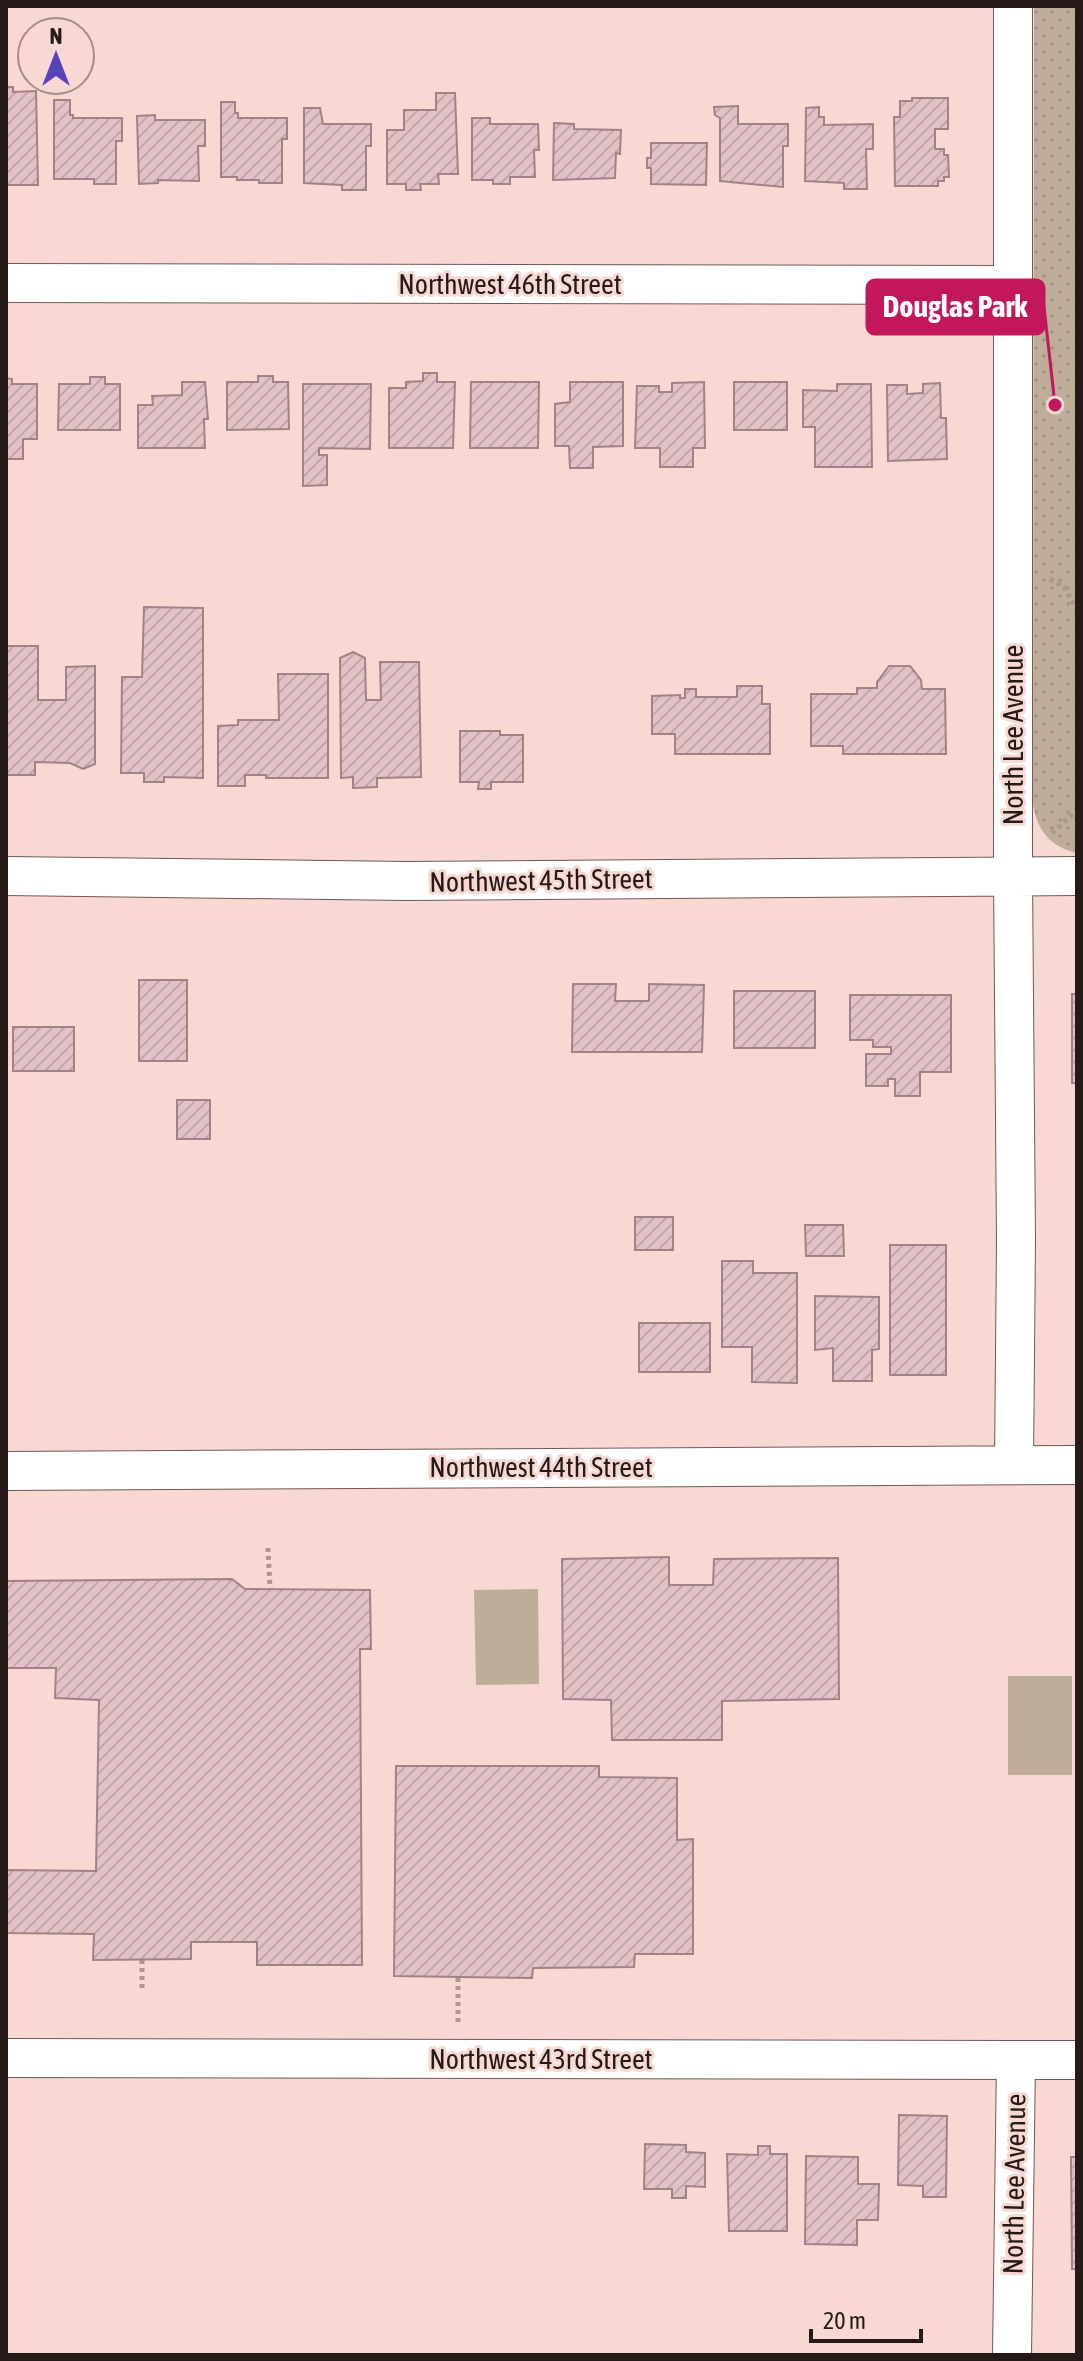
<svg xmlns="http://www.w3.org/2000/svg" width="1083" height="2361" viewBox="0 0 1083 2361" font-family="'Asap Condensed',sans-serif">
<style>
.park{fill:url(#park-dots)}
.garden{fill:#bdad99}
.building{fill:url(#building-hatch);stroke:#a18387;stroke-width:2}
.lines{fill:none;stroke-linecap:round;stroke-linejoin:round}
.minor-casing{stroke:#735853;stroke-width:40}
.path{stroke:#ae9591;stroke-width:5;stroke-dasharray:4 4;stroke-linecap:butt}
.minor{stroke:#fff;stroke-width:38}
.labels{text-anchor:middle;stroke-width:6;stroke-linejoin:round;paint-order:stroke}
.street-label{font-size:28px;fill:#251a18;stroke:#f8d8d2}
.leader{fill:none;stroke:#c2185b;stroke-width:3}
.callout-dot{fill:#c2185b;stroke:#f8d8d2;stroke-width:3}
.callout{fill:#c2185b;stroke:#c2185b;stroke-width:3}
.callout-label{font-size:30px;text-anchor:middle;font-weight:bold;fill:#fff}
</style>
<defs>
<pattern id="park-dots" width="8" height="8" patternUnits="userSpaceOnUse" patternTransform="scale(2)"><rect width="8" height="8" fill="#bdad99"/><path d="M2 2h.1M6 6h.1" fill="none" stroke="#a29483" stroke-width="1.8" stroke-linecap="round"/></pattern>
<pattern id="building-hatch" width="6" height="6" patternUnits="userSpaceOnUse" patternTransform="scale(2)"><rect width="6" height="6" fill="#e2c2c6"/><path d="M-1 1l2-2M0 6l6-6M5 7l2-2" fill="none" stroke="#c2a6a9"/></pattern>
</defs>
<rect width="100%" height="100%" fill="#f8d8d2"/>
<!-- park -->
<path class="park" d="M1034 6H1077V853C1050 847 1037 830 1033 804Z"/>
<!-- garden -->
<path class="garden" d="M538 1589 539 1684 476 1685 474 1590Z
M1008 1676H1072V1775H1008Z"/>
<!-- building -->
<path class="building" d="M6 87H13V92L36 91 38 185H6Z
M436 93H455L458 174H438L439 184H420L421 190H406V184H387V130H404V110H436Z
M912 98H948V129H935V149H944V155H948L949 177H944V181H938V186H895L894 117H900V101H912Z
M54 100H70V115H73V118H122V141H116V184H94V179H54Z
M221 102H235V113H238V118H287V139H282V183H259V180H237V177H221Z
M738 106V124H788V146H783V187L720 181V118L715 115 714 107Z
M819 107V117H824V125L873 124V149H866L867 189H844V183L805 181 806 108Z
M304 108H320L323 124H371V146H366V190H342V185L304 183Z
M155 115V120H205V146H198L199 181 158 180V183L139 184 137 116Z
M472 118H490V124H538L539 150H534L535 177H510V184H493V180H472Z
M554 123 574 124V129L621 130 620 154 616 153 615 178 553 180Z
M651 143H707L706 185 651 184V168H647V158H651Z
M423 373H437V382H455L453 448H389V388H406V382L423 381Z
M258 376H273V382H288L289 429 227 430V382H258Z
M90 377H105V384H120V430H58L59 384H90Z
M6 378 12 379V384H37V439H23V459H6Z
M182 382H205L208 419H204L205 448H138V405H153L152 396 182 395Z
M471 382H539L538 448H470Z
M570 382H623V446L593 447V468H570L569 446H555V404L570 402Z
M704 382 705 448H693V467H660V448H635L637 386H659V392H672V383Z
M734 382H787V430H734Z
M940 383 941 418H946L947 459 888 461 887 385H907V394L923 393V384Z
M303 384H371L370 449 319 448V455H327V485L303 486Z
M837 384H871L872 467H815V427H803V390L837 391Z
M144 607 203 608V778L164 777V782H144V773H121L122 677H142Z
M6 646H38V700H66V667L95 666V764L83 769 70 763 35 762V775H6Z
M353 652 365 658 366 700H381L380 662H419L421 777 377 778V787L353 788V777L341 778 340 658Z
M889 666H910L921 680 922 689H945L946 754H843V746H811V694H857V688H877V682Z
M278 674H328V778H266V775H245V786H218V726L238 725V720H279Z
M737 686H762V704H770V754H675V734H652V696L680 695V698H685V689H696V697H737Z
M460 731H500V735H523V782H491V789H478L479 782H460Z
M139 980H187V1061H139Z
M573 984H616L615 1001H649V984L704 985 702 1052H572Z
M734 991H815V1048H734Z
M1072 994H1077V1083H1072Z
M850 995H951V1072H920V1096H895V1079H888V1086H866V1054H891V1047H873V1040H850Z
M13 1027H74V1071H13Z
M177 1100H210V1139H177Z
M635 1217H673V1250H635Z
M805 1225H843L844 1256H806Z
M890 1245H946V1375H890Z
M722 1261H753V1273H797V1383L752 1382V1347H722Z
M815 1296 879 1297V1349L872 1350V1381H833V1348L815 1350Z
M639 1323H710V1372H639Z
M669 1557V1585H713L714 1559 838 1558 839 1699 722 1701V1740H612L611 1700 563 1699 562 1559Z
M232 1579 245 1589 370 1590 371 1649H360L362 1965H257V1942H191V1959L93 1960 94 1934 6 1933V1870L96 1871 99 1700 55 1698 56 1668H6V1581Z
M396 1766H599V1777L677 1778V1840L693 1839V1954H635L634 1967 533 1968 532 1978 394 1976Z
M899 2115 947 2116 946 2197H923V2186L898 2185Z
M645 2144 686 2145V2152L705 2153V2187L686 2186V2198H672V2189H644Z
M758 2146H770V2154H787V2231H729L727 2154 758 2155Z
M806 2156 858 2157V2184H879L878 2220H857V2245L805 2244Z
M1071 2157H1077V2269H1072Z"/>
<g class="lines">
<defs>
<path id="minor" d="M1013 6V876L1016 1240 1014 1465
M6 283 1014 285
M6 876 406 881 1077 876
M6 1471 1077 1465
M6 2058 1077 2060
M1012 2355 1016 2060"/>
</defs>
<!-- minor casing -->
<use href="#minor" class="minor-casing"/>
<!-- path -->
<path class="path" d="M1050 579 1064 587 1077 610
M1052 833 1077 810
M268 1548 270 1589
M142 1960V1990
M458 2022V1977"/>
<!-- minor -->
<use href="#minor" class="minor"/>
</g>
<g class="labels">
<!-- street labels -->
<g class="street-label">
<text x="510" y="294">Northwest 46th Street</text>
<text transform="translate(1013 735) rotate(-90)" y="10">North Lee Avenue</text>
<text transform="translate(541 880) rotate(-1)" y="10">Northwest 45th Street</text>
<text x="541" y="1477">Northwest 44th Street</text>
<text x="541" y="2069">Northwest 43rd Street</text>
<text transform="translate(1014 2184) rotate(-89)" y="10">North Lee Avenue</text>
</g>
</g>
<!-- callouts -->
<path class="leader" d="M1055 405L1044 307"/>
<circle class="callout-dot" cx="1055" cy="405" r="8"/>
<rect class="callout" x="867" y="280" width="177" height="54" rx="8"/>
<g class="callout-label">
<text x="955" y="317">Douglas Park</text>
</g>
<!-- border -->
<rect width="1083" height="2361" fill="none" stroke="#251a18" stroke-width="16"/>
<!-- north arrow -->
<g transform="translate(56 56)"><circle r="38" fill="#f8d8d2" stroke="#a48c88" stroke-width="2"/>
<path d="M0-6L14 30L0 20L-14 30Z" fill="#5843bb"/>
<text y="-12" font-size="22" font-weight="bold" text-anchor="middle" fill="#251a18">N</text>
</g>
<!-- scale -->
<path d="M811 2329v12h110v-12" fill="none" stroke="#251a18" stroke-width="4"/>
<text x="823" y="2329" font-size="24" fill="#251a18" stroke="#f8d8d2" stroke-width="6" paint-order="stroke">20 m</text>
</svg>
